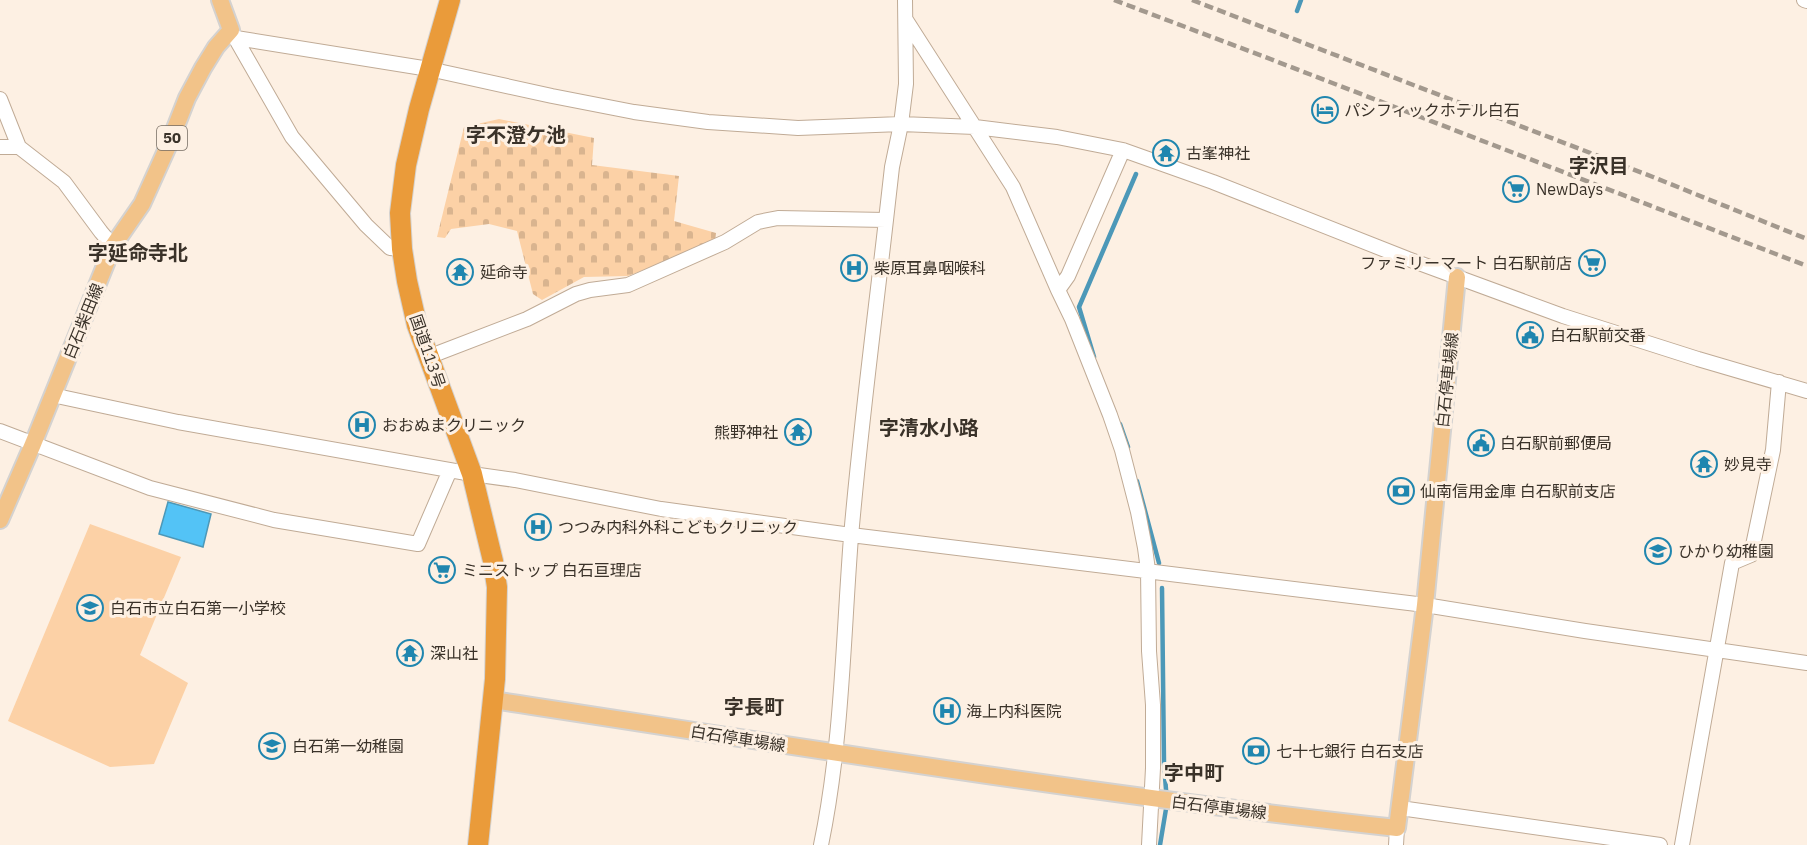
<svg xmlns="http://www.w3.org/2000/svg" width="1807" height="845" viewBox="0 0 1807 845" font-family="'IBM Plex Sans','Noto Sans JP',sans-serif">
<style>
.grass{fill:#fcd1a6}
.cemetery{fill:url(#cemetery-stones)}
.water{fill:#53c3f6;stroke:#4c98b8;stroke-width:1.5}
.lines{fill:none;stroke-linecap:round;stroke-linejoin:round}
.stream{stroke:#4c98b8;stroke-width:4.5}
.minor-casing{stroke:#c0ab96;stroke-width:16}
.major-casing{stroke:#d4d2d0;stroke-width:20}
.highway-casing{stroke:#d4d2d0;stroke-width:22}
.minor{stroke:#fff;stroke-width:14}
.major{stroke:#f2c389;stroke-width:16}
.highway{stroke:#ea9b3a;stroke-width:20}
.rail{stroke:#a3998e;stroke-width:4.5;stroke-dasharray:9 4.5;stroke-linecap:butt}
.labels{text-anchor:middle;stroke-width:6;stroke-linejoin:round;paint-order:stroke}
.shield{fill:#fdf0e3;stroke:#746b61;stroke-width:1.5}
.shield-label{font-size:15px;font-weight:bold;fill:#3a3229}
.poi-label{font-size:16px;fill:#3a3229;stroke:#fdf0e3;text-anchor:start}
.street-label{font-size:16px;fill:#3a3229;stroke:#fdf0e3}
.quarter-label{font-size:20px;font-weight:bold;fill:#3a3229;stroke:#fdf0e3}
</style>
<defs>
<pattern id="cemetery-stones" width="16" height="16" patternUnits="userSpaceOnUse" patternTransform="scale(1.5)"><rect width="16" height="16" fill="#fcd1a6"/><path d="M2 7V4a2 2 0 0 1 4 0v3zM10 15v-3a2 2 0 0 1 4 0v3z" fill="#d9b48f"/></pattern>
</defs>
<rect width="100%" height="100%" fill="#fdf0e3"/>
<!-- grass -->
<path class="grass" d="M90 524 181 557 140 655 188 683 154 764 110 767 8 721Z"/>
<!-- cemetery -->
<path class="cemetery" d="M499 119 594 138 592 165 679 176 674 221 716 233 715 242 628 276 584 277 542 300 533 294 517 231 489 224 451 229 445 238 437 237 464 127Z"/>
<!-- water -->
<path class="water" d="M168 502 211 514 203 547 159 534Z"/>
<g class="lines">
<!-- stream -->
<path class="stream" d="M1297 11 1301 0
M1094 357 1079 307 1136 174
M1120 424 1128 447
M1137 481 1159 563
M1160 845 1167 803 1164 763 1162 588"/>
<defs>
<path id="minor" d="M1804 0 1807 1
M906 20 1013 187 1058 290 1072 319 1110 415 1122 450 1138 512 1145 548 1148 570 1149 651 1153 705V768L1149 845
M233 34 292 137 366 225 390 248 402 249
M236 38 429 69 552 96 634 112 708 122 798 128 901 124 975 127 1057 137 1123 150 1213 182 1408 259 1563 316 1698 359 1807 391
M0 99 19 147 64 182 101 232 113 246
M0 147H19
M1058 290 1068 276 1123 150
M428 357 527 319 576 294 590 290 628 285 725 242 758 222 778 218 886 220
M52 395 178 422 472 474 515 480 661 509 851 535 1425 605 1585 631 1807 663
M0 431 150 488 274 520 418 544 450 470
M1400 808 1660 845
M821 845C842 744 843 640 851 537 860 431 874 325 886 220L892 167 901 124 906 84 905 0
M1396 845 1397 828
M1682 845 1732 563 1751 555 1773 450 1779 382"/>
<path id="major" d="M0 520 33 444 113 246 142 204 169 144 187 98 203 68 216 47 231 30 220 0
M493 700C794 746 1095 795 1397 828L1425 605 1457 277"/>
<path id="highway" d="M450 0 419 109 406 165 400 213 402 249 407 281 417 325 472 474 493 561 497 587 495 679 478 845"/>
</defs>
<!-- minor casing -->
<use href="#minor" class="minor-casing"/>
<!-- major casing -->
<use href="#major" class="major-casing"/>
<!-- highway casing -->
<use href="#highway" class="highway-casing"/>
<!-- minor -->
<use href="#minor" class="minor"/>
<!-- major -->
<use href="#major" class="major"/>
<!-- highway -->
<use href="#highway" class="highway"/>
<!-- rail -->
<path class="rail" d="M1114 0 1265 57 1807 266
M1192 0 1653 177 1807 239"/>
</g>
<!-- icons -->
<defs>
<symbol id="hotel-ring" viewBox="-11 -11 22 22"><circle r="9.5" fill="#fdf0e3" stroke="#2086af" stroke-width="1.5"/><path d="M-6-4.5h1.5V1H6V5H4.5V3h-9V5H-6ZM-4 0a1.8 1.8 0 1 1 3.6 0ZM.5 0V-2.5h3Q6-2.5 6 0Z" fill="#2086af"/></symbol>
<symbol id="temple-ring" viewBox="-11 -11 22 22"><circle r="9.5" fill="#fdf0e3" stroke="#2086af" stroke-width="1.5"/><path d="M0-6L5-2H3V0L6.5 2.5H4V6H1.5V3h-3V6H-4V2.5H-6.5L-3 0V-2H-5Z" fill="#2086af"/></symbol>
<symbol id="supermarket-ring" viewBox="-11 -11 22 22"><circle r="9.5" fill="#fdf0e3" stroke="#2086af" stroke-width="1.5"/><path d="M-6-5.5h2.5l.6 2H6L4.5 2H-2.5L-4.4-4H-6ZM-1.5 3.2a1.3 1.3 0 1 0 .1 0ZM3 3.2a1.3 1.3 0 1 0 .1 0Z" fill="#2086af"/></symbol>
<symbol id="hospital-ring" viewBox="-11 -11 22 22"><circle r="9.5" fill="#fdf0e3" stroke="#2086af" stroke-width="1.5"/><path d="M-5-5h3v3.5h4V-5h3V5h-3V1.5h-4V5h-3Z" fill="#2086af"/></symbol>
<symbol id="civic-ring" viewBox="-11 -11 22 22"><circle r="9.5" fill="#fdf0e3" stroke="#2086af" stroke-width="1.5"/><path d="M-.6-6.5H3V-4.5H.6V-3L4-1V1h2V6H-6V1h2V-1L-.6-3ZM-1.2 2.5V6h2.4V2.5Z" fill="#2086af"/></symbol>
<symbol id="bank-ring" viewBox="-11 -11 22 22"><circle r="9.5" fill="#fdf0e3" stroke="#2086af" stroke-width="1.5"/><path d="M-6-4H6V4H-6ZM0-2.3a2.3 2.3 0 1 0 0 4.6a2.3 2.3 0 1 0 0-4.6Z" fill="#2086af"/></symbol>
<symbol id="school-ring" viewBox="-11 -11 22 22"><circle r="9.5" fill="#fdf0e3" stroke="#2086af" stroke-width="1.5"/><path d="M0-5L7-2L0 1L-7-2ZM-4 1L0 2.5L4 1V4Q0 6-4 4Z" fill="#2086af"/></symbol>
</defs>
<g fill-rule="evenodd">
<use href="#hotel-ring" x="1310" y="95" width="30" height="30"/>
<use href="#temple-ring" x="1151" y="138" width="30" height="30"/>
<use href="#supermarket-ring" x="1501" y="174" width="30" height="30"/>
<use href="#supermarket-ring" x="1577" y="248" width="30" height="30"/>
<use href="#hospital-ring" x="839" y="253" width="30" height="30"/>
<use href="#temple-ring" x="445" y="257" width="30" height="30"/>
<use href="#civic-ring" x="1515" y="320" width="30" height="30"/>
<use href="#hospital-ring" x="347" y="410" width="30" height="30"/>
<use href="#temple-ring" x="783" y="417" width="30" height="30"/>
<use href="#civic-ring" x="1466" y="428" width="30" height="30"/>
<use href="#temple-ring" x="1689" y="449" width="30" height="30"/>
<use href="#bank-ring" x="1386" y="476" width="30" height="30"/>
<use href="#hospital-ring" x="523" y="512" width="30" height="30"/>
<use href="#school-ring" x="1643" y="536" width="30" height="30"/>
<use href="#supermarket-ring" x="427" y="555" width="30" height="30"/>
<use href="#school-ring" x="75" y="593" width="30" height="30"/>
<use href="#temple-ring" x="395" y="638" width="30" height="30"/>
<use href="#hospital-ring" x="932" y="696" width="30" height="30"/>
<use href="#school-ring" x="257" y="731" width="30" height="30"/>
<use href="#bank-ring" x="1241" y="736" width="30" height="30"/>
</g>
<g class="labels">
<!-- shield labels -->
<rect class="shield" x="157" y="126" width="30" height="24" rx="4.5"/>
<g class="shield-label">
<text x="172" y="143">50</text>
</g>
<!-- poi labels -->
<g class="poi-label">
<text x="1344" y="116">パシフィックホテル白石</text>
<text x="1186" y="159">古峯神社</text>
<text x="1536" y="195">NewDays</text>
<text x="1572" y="269" text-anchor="end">ファミリーマート 白石駅前店</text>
<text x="874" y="274">柴原耳鼻咽喉科</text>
<text x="480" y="278">延命寺</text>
<text x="1550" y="341">白石駅前交番</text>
<text x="382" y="431">おおぬまクリニック</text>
<text x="778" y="438" text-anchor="end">熊野神社</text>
<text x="1500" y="449">白石駅前郵便局</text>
<text x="1724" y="470">妙見寺</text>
<text x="1420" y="497">仙南信用金庫 白石駅前支店</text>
<text x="558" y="533">つつみ内科外科こどもクリニック</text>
<text x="1678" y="557">ひかり幼稚園</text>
<text x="462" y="576">ミニストップ 白石亘理店</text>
<text x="110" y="614">白石市立白石第一小学校</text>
<text x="430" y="659">深山社</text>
<text x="966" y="717">海上内科医院</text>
<text x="292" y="752">白石第一幼稚園</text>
<text x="1276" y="757">七十七銀行 白石支店</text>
</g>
<!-- street labels -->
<g class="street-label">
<text transform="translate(83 321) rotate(-68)" y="6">白石柴田線</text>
<text transform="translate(428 351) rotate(71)" y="6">国道113号</text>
<text transform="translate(1447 380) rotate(-84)" y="6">白石停車場線</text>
<text transform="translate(738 738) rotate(9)" y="6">白石停車場線</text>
<text transform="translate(1219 807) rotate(7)" y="6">白石停車場線</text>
</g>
<!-- quarter labels -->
<g class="quarter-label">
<text x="516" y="142">字不澄ケ池</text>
<text x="1599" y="173">字沢目</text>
<text x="138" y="260">字延命寺北</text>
<text x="929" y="435">字清水小路</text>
<text x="754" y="714">字長町</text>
<text x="1194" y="780">字中町</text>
</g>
</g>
</svg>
